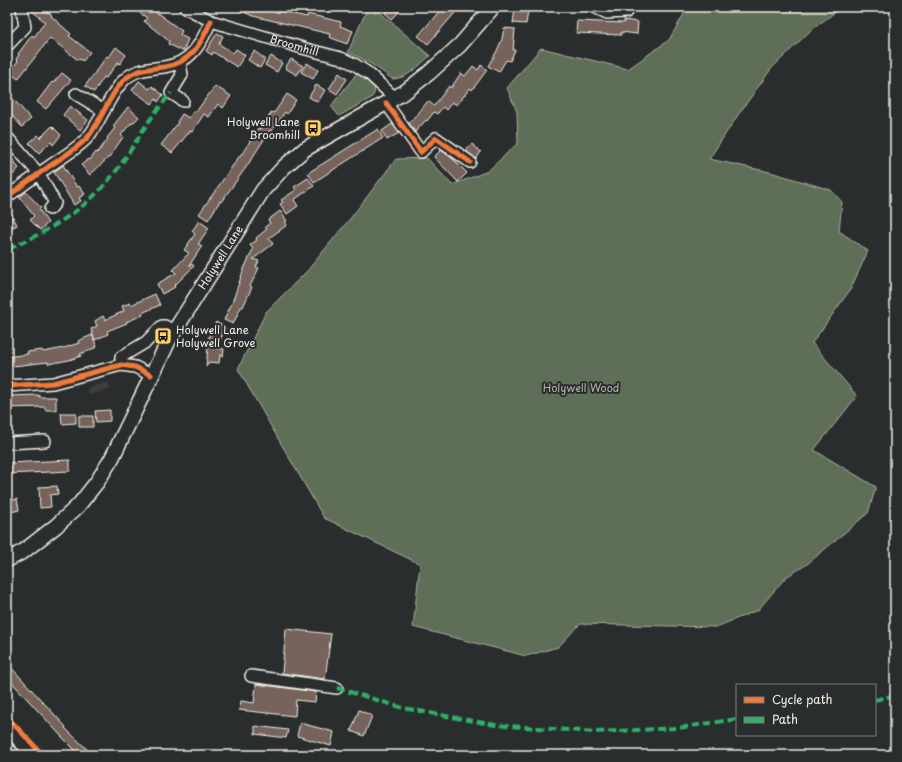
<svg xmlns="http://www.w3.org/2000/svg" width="902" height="762" viewBox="0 0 902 762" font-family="'Playpen Sans',sans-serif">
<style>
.built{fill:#403e3c}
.green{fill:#5f6e57;stroke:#aab0a0}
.building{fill:#74645b;stroke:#f4f1e8}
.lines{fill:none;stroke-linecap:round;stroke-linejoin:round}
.minor-casing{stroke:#f4f1e8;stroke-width:14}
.major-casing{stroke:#f4f1e8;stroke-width:17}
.minor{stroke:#2a2d2e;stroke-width:11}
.major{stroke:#2a2d2e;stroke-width:14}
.quiet{stroke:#2db169;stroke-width:4;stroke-dasharray:8 4;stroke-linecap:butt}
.cycleway-casing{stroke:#2a2d2e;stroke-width:8}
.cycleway{stroke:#f17a3a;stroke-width:5}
.labels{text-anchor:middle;stroke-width:4;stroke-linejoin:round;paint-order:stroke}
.street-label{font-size:11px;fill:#f4f1e8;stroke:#2a2d2e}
.poi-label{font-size:11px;fill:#f4f1e8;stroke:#2a2d2e;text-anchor:end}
.park-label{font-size:11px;fill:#b1b6a7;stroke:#2a2d2e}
</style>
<rect width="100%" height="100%" fill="#2a2d2e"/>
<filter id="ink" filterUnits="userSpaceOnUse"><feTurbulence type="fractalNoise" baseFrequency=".025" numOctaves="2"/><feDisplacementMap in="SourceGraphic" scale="8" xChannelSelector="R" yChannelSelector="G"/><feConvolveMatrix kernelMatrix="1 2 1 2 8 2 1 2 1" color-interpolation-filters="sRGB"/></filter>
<g filter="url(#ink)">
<!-- built -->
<path class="built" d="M108 382 110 389 90 395 87 388Z
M7 737 8 738 24 755H7Z"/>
<!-- green -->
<path class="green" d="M368 7H374L430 56C419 65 408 79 392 79 379 68 364 59 348 52Z
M688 7H842L810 31 771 69 738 115 709 159 770 172 831 190 842 202 839 231 868 251 850 290 812 343 857 396 814 450 876 487 868 513 806 565 786 577 758 610 716 627 580 624 558 647 526 656 413 627 420 564 324 518 238 369 266 312 308 270 353 215 396 159 427 158 452 185 488 171 518 143 517 112 507 88 541 48 628 69 669 40Z
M357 73 375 84 374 94 371 98 339 116 331 106Z"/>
<!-- building -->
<path class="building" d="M30 7H50L46 11 52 15 51 16 71 34 69 36 90 52 83 61 80 59 78 60 50 38 18 79 9 72 18 61 16 59 19 55 18 54 32 35 34 37 45 22 30 9Z
M132 7H149L182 31 180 35 188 39 183 51 168 44 169 41 144 21 147 18Z
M232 7H261L307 17 308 14 341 22 340 26 353 31 347 44 329 37 330 34 253 16Z
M390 7H394L399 12 392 19 385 13Z
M443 7H460L428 44 418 36Z
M515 9 528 11 526 24 513 23Z
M624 20 638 22 637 34 621 32V35L576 33 577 21 624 23Z
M504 28 515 29 513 50H515L510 61 506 60 499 72 488 66 497 51 502 39Z
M217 33 223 36 219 44 233 53 236 49 245 55 237 67 213 52 212 55 206 51Z
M116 47 126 55 120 64 118 62 106 78 104 77 94 92 85 86 107 56 109 57Z
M254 51 265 59 260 68 248 60Z
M271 56 282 63 277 72 265 65Z
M291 59 303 66 297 75 285 68Z
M307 63 318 70 313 79 301 72Z
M481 65 487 70 472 90 470 88 457 105 452 102 446 110 443 107 437 114 434 112 427 121 426 120 415 132 409 123 416 115V116L428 101 434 106 449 86 451 88 461 73 465 76 473 66 478 70Z
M62 73 71 80 46 109 37 102 52 82 53 83Z
M339 73 347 79 337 94 329 89Z
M139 81 149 89 152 86 163 95 158 102 156 99 152 104 132 90Z
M316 85 325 90 318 102 309 97Z
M215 86 231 96 223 108 218 104 209 117 204 114 192 132 190 131 172 153 161 145 178 123 177 122 182 114 189 118 194 111 196 112Z
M7 92 31 119 22 127 7 110Z
M287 94 296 100 287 114 285 112 272 131 270 130 247 166 221 202 220 201 208 220 199 214 241 154H242L258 128 260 129 272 112 274 113Z
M70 106 88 120 80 130 63 115Z
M128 107 139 117 132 124 131 123 121 135 123 137 110 156 90 175 81 165 89 159 90 160 96 152 97 153 108 139 107 138 115 128 113 126Z
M392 124 399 133 387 140 382 131Z
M52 126 61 135 53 145 51 142 39 153 29 143 38 135 40 138Z
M378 129 383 138 314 182 308 173Z
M472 144 481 152 476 159 466 151Z
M441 150 453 159 467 173 458 182 434 157Z
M7 154 16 163 15 164 19 168 11 177 7 173Z
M63 165 77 187 79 186 85 194 79 198 81 201 74 205 54 172Z
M308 178 314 186 294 200 298 206 287 214 280 204 283 202 281 200 296 190 294 187Z
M26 192 41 208 39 209 48 223 40 230 30 220 34 216 19 197Z
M7 204 17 225 7 230Z
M280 211 287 221 285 222 287 225 269 238 273 244 253 259 259 261 256 267 259 268 250 286 252 287 243 307H241L233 324 224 320 232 303 243 271 253 249 250 245 257 240 256 238 267 229 265 227 270 223 268 220Z
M199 221 209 228 198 244H199L202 246 189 266 192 264 194 266 174 286 175 287 162 294 157 284 176 273 173 270 189 253 184 250 195 234 192 231Z
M155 294 160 305 142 313 143 315 126 322 127 323 107 331 108 334 95 340 91 329 97 326 95 321 103 316 105 320 124 311 122 306 130 303 131 305Z
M216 322 226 328 216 348 224 349 223 356 220 355 219 363 209 362 206 367 209 336Z
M92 335 97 347 80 354 81 356 69 360 48 364V362L13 366 12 365 7 366V357L28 354 27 352 42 350 43 352 64 348 79 343 78 341Z
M39 395V397H56V410H45V407L7 408V396Z
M110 410V421L96 422 95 411Z
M61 413H76V423L62 424Z
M79 416H93V427H79Z
M70 460V471L7 474V463Z
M57 486 58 494 50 495 51 507 40 508 39 487Z
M17 499 19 510 7 513V501Z
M286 629 331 634 325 679 282 673Z
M7 663 66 727 65 728 93 755H80L62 737 7 677Z
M256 684 316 692 315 702 296 700 295 716 239 710 241 701 254 703Z
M359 710 372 716 364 736 351 731Z
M300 723 334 732 331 746 297 736Z
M255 726 288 730 286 738 255 734Z"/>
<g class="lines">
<defs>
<g id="minor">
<path id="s1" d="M185 7 211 21 306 49 341 58 354 64 368 73 395 98"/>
<path d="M594 7 607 13 626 12"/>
<path d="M7 46 25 27 22 8 23 7"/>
<path d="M180 63 182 75 171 93 183 101"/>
<path d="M76 94 104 111"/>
<path d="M386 103 421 152 436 138 470 162"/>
<path d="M7 137 39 174 55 203 50 209"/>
<path d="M7 197C23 185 38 174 54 163 66 155 79 147 88 137 102 120 108 96 124 80 135 69 149 69 164 67 191 63 201 44 211 21"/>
<path d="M121 365V357L146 342 162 326H165L174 331"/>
<path d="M7 386 53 383 121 365 135 367 151 375"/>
<path d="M7 443 45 441"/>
<path d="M251 676 337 688"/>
</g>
<g id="major">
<path id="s2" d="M7 560 24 551 56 526 78 506 97 482 112 458 170 338 263 190 284 167 305 149 386 103 406 91 429 73 460 45 493 7"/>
<path d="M7 727 34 755"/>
</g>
</defs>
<!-- minor casing -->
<use href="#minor" class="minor-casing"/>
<!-- major casing -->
<use href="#major" class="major-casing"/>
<!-- minor -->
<use href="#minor" class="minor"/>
<!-- major -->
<use href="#major" class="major"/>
<!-- quiet -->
<path class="quiet" d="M9 249C45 232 81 213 107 182 122 165 133 146 145 127 153 115 162 104 171 93
M337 688 403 708 495 725 596 732 678 728 737 719
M875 700 895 695"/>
<defs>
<path id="cycleway" d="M386 103 421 152 436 138 470 162
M7 197C23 185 38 174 54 163 66 155 79 147 88 137 102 120 108 96 124 80 135 69 149 69 164 67 191 63 201 44 211 21
M7 386 53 383 121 365 135 367 151 375
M7 717 43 755"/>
</defs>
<!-- cycleway casing -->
<use href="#cycleway" class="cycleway-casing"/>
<!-- cycleway -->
<use href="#cycleway" class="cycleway"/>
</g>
</g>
<!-- icons -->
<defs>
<symbol id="bus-square" viewBox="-11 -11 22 22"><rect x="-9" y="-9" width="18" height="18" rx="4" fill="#ffd166" stroke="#2a2d2e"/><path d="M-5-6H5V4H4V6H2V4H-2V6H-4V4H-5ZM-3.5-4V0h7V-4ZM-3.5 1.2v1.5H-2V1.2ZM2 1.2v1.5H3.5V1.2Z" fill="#111"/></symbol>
</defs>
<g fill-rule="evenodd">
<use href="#bus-square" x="303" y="118" width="20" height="20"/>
<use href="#bus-square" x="153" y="326" width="20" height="20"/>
</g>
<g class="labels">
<!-- street labels -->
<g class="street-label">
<text dy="4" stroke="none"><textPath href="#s1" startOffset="116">Broomhill</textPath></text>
<text dy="4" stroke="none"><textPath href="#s2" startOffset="377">Holywell Lane</textPath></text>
</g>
<!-- poi labels -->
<g class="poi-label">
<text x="300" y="126">Holywell Lane<tspan x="300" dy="13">Broomhill</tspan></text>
<text x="176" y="334" text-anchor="start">Holywell Lane<tspan x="176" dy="13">Holywell Grove</tspan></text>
</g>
<!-- park labels -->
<g class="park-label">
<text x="581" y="392">Holywell Wood</text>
</g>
</g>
<!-- margin -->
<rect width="902" height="762" fill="none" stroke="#2a2d2e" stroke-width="24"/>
<rect x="12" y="12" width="878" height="738" fill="none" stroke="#f4f1e8" stroke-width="1.5" filter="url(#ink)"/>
<!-- legend -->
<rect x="736" y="684" width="140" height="52" fill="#2a2d2e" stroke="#7b7b78"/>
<rect x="744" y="697" width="20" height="6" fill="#f17a3a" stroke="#7b7b78"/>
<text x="772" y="704" font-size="12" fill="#f4f1e8">Cycle path</text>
<rect x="744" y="717" width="20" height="6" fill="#2db169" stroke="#7b7b78"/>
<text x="772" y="724" font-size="12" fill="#f4f1e8">Path</text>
</svg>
